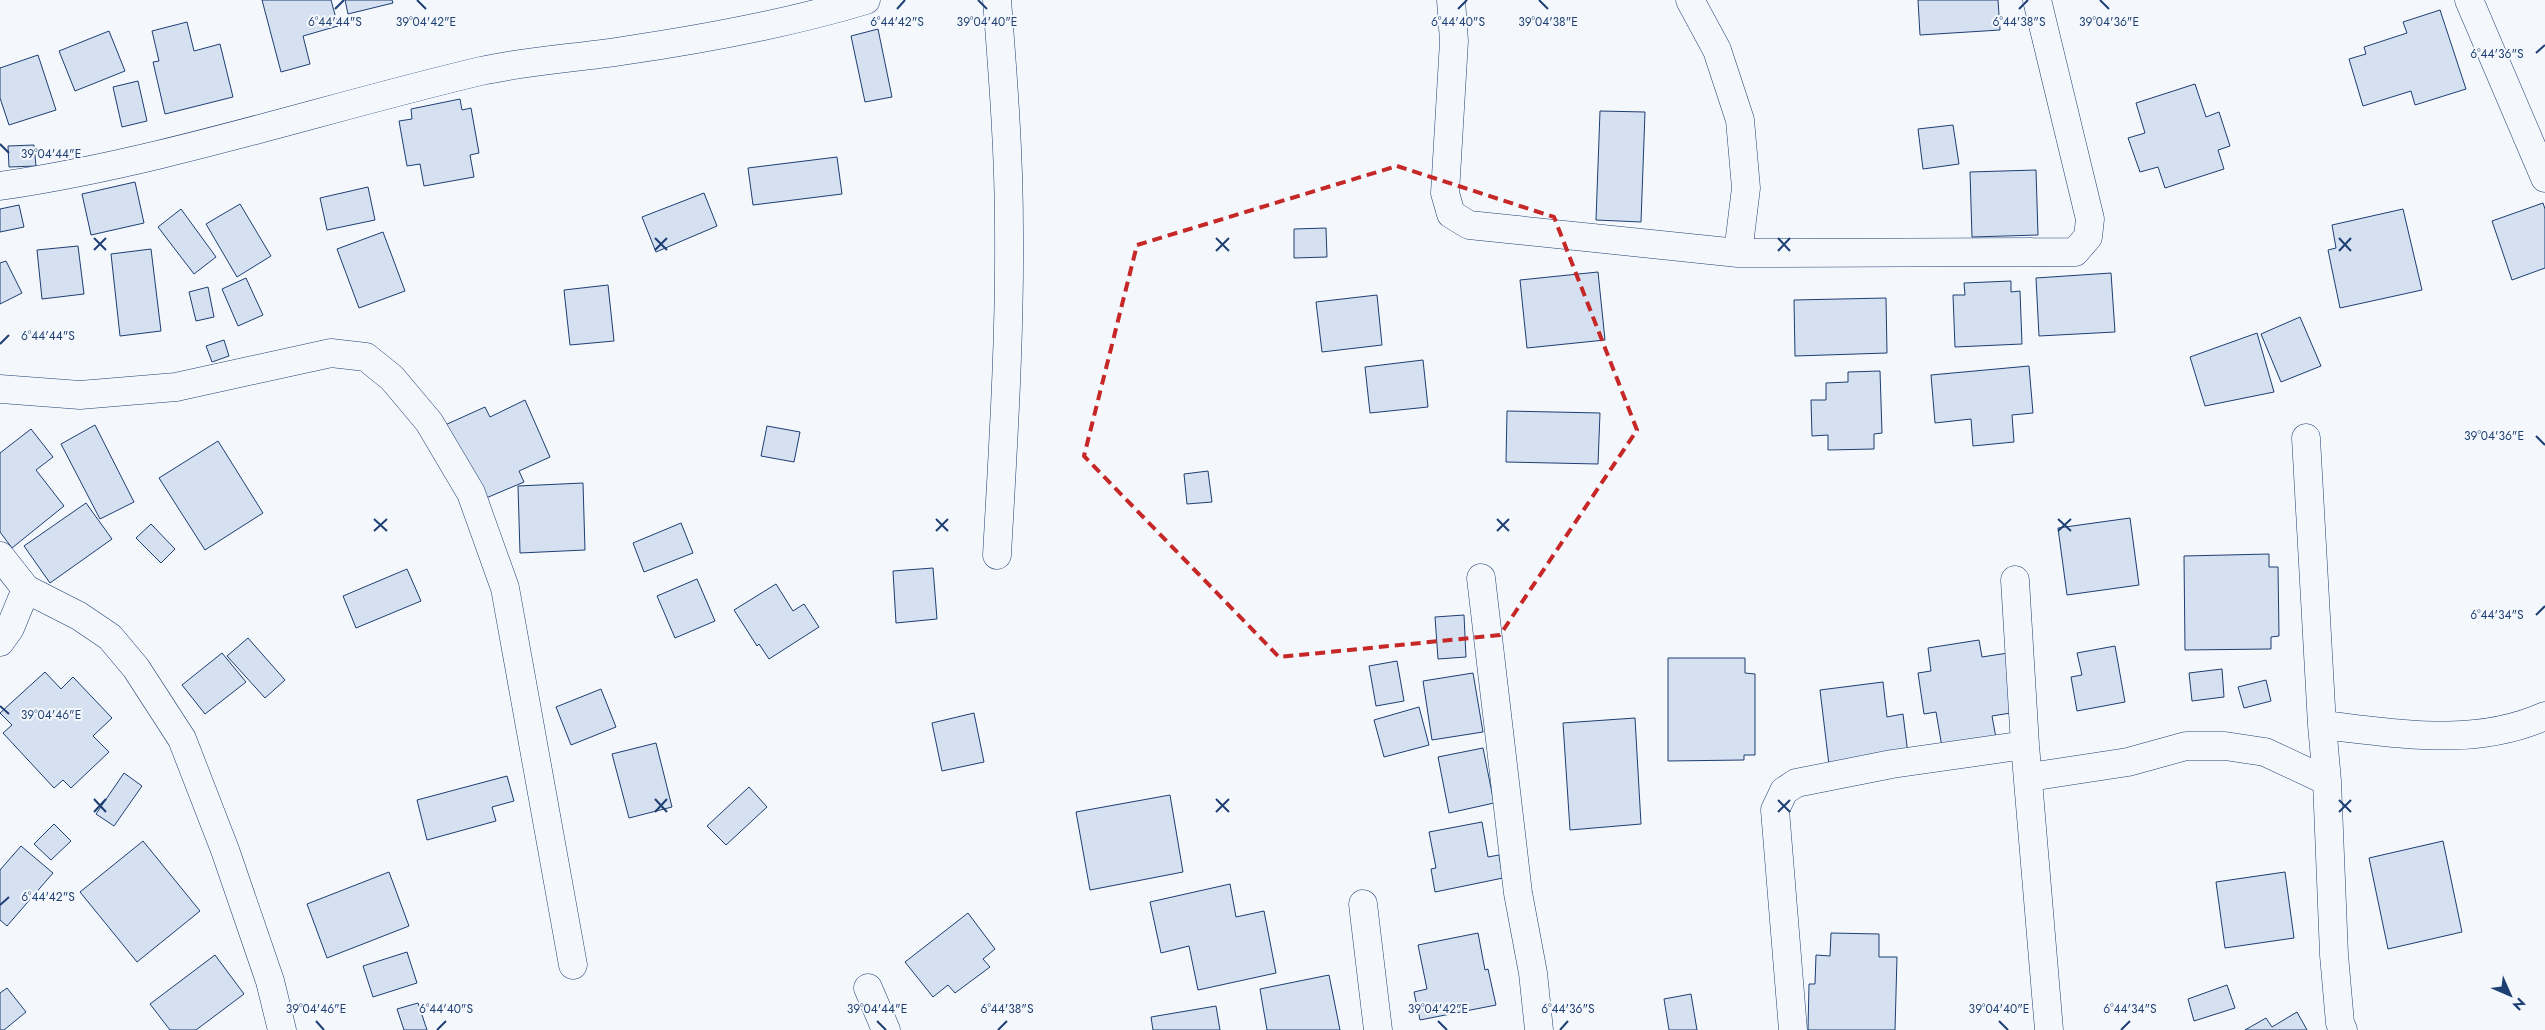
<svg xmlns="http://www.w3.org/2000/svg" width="2545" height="1030" viewBox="0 0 2545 1030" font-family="Jost,sans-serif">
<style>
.building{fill:#d5e0f0;stroke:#1d3f73}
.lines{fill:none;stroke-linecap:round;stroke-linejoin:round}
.street-casing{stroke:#1d3f73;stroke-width:29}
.street{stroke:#f4f7fb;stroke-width:28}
.marked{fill:none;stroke:#c62828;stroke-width:4;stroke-dasharray:10 6;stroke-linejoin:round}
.ticks{fill:none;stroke:#1d3f73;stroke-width:2}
.ticks-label{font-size:12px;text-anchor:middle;fill:#1d3f73;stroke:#f4f7fb;stroke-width:4;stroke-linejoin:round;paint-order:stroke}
</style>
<rect width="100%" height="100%" fill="#f4f7fb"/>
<!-- building -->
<path class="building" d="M262 0H331L338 26 303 36 310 64 281 72Z
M345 0H392L393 3 348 14Z
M1918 0H1998L2000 30 1920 35Z
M2440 10 2466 89 2415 105 2411 91 2363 106 2349 59 2366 54 2364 47 2407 33 2403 22Z
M187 22 194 51 220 44 233 97 165 114 153 62 159 61 152 31Z
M878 29 892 97 865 102 851 36Z
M109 31 125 71 75 91 59 51Z
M38 55 56 110 9 125 0 98V68Z
M138 81 147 121 122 127 113 87Z
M2195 84 2206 117 2219 112 2230 146 2218 150 2224 169 2165 188 2158 167 2140 172 2128 138 2145 133 2136 103Z
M460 99 462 110 471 108 479 153 470 155 474 177 424 186 420 164 407 166 399 121 412 119 411 109Z
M1600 111 1645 112 1641 222 1596 220Z
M1953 125 1959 164 1923 169 1918 129Z
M34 145 36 166 9 167 8 146Z
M837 157 842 194 753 205 748 168Z
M2036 170 2038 235 1972 237 1970 172Z
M135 182 144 223 91 235 82 194Z
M368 187 375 220 327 230 320 198Z
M704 193 717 226 656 252 642 217Z
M2543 203 2545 209V268L2512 280 2492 221Z
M240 204 271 256 237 277 206 224Z
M19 205 24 227 0 232V209Z
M181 209 216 257 194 274 158 227Z
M2403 209 2422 290 2340 308 2328 250 2336 248 2332 225Z
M1326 228 1327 257 1294 258V229Z
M383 232 405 291 359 308 337 249Z
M78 246 84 294 42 299 37 250Z
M151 249 161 331 120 336 111 254Z
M6 261 22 293 0 304V263Z
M1598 272 1605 340 1527 348 1520 280Z
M2111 273 2115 332 2039 336 2036 278Z
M246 278 263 315 238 326 222 289Z
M2011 281V292L2020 291 2022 344 1955 347 1953 295H1965L1964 283Z
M608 285 614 341 570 345 564 290Z
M208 287 214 317 196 321 189 292Z
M1377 295 1382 345 1322 352 1316 302Z
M1886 298 1887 353 1795 356 1794 300Z
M2300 317 2321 366 2281 382 2261 334Z
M2257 333 2274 392 2205 406 2190 357Z
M224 340 229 356 212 362 206 346Z
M1423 360 1428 407 1370 413 1365 367Z
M2029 366 2033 413 2012 415 2014 442 1973 446 1971 419 1935 423 1931 375Z
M1880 371 1882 433 1874 434V449L1828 450V435L1812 436 1811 400H1826V383L1848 382V372Z
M525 400 550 457 519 471 524 482 479 501 445 425 485 407 490 417Z
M1507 411 1600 413 1598 464 1506 462Z
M95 425 134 502 100 519 61 444Z
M767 426 800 432 794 462 761 456Z
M31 429 53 457 36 470 64 506 12 548 0 532V453Z
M218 441 263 513 205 550 159 478Z
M1208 471 1212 502 1187 504 1184 474Z
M583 483 585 550 520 553 518 486Z
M86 503 112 539 50 583 24 546Z
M2130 518 2139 585 2067 595 2058 528Z
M681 523 693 553 644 572 633 543Z
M151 524 175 549 161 563 136 538Z
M2269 554V567H2278L2279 636 2271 637V649L2185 650 2184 556Z
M933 568 937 619 896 623 893 571Z
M407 569 421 601 356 628 343 596Z
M697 579 715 621 675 638 657 596Z
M776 584 793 611 804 604 819 627 769 659 759 644 757 646 734 610Z
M1464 615 1466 657 1438 659 1435 617Z
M248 638 285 680 265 698 227 656Z
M1979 640 1982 657 2008 653 2017 712 1992 716 1996 738 1942 747 1936 712 1924 714 1918 673 1931 671 1928 648Z
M2115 646 2125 702 2077 711 2071 677 2082 675 2077 653Z
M222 653 246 682 205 714 182 685Z
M1668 658H1745V673L1755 674V755H1744V760L1668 761Z
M1397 661 1404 701 1376 706 1369 666Z
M2222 669 2224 697 2192 701 2189 673Z
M45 672 61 689 73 677 112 718 93 736 109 752 71 788 63 780 54 788 3 733 12 725 0 713Z
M1473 673 1483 732 1432 740 1423 681Z
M2266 680 2271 701 2244 708 2238 687Z
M1883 682 1887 717 1903 714 1908 754 1829 765 1820 690Z
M601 689 616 727 571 745 556 707Z
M1419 707 1429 745 1384 757 1374 720Z
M974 713 984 762 942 771 932 723Z
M1635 718 1641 824 1570 830 1563 723Z
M656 743 672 807 629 818 612 754Z
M1483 748 1494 803 1449 813 1438 757Z
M124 773 142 786 114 826 96 814Z
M507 776 514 801 492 807 496 821 427 840 417 800Z
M749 787 767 807 726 845 707 826Z
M1170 795 1183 872 1090 890 1076 812Z
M1482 822 1488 857 1499 855 1503 878 1435 892 1431 869 1436 868 1429 832Z
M54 824 71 841 51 860 34 844Z
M143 841 200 911 137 962 80 892Z
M2443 841 2462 932 2388 949 2369 858Z
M21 846 53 873 7 926 0 920V870Z
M389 872 409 926 327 958 307 904Z
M2285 872 2294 938 2225 948 2216 882Z
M1230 884 1236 917 1264 911 1276 973 1198 990 1189 946 1161 953 1150 902Z
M968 913 995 949 983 959 990 967 955 993 948 985 933 997 905 962Z
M1478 933 1485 970 1488 969 1496 1005 1420 1020 1414 992 1427 989 1418 945Z
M1831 933 1879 934V957H1897L1895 1030H1808L1809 984H1815L1816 955 1830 956Z
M407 952 417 983 373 997 363 966Z
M215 955 244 994 196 1030H170L150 1004Z
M1329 975 1340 1030H1267L1260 989Z
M2227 985 2235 1008 2194 1021 2188 999Z
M7 988 26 1012 4 1030H0V993Z
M1691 994 1697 1030H1669L1664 999Z
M418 1003 427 1030H404L397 1009Z
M1216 1006 1220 1030H1153L1151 1017Z
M2297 1012 2307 1030H2245L2266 1018 2272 1027Z"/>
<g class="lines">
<defs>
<path id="street" d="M997 0C1003 77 1009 153 1009 230 1010 339 1003 447 997 555
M1451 0 1454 41 1445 193 1451 214 1469 225 1738 253 2075 252 2088 237 2090 219 2037 0
M1690 0 1717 50 1740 120 1746 188 1738 253
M2469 0 2545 178
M0 186C164 162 320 109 481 71 527 61 576 58 622 51 704 39 787 24 866 0
M0 389 80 395 176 387 331 353 366 357 392 378 429 422 471 493 505 588 573 965
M2306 438 2322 725 2327 781 2334 955 2340 1023 2343 1030
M0 556 26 589 79 616 110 637 136 668 182 739 225 850 270 981 282 1030
M1481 578 1518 893 1533 973 1539 1030
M2015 580 2025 745 2049 1030
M0 642 10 628 26 589
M2322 725C2397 733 2473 748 2545 716
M2029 777 2128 762 2186 746H2225L2265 752 2327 781
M1363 904 1378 1030
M868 988 886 1030
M1793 1030 1775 810 1784 791 1796 783 1892 764 2025 745"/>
</defs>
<!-- street casing -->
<use href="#street" class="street-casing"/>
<!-- street -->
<use href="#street" class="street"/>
</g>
<!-- marked area -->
<path class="marked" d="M1397 166 1554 217 1637 430 1500 635 1279 657 1084 456 1137 245Z"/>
<!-- ticks -->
<path class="ticks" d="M417 0 426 9M978 0 987 9M1539 0 1548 9M2100 0 2109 9M335 9 344 0M897 9 905 0M1458 9 1467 0M2019 9 2028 0M2536 53 2545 45M0 144 9 153M94 238 106 250M655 238 667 250M1216 238 1229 251M1778 238 1790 251M2339 238 2351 251M94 250 106 238M655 250 667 238M1216 251 1229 238M1778 251 1790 238M2339 251 2351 238M0 344 9 335M2536 436 2545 445M374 519 387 531M936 519 948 531M1497 519 1509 531M2058 519 2071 531M374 531 387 519M936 531 948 519M1497 531 1509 519M2058 531 2071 519M2536 615 2545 606M0 706 9 714M94 799 106 812M655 799 667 812M1216 799 1229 812M1778 800 1790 812M2339 800 2351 812M94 812 106 799M655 812 667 799M1216 812 1229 799M1778 812 1790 800M2339 812 2351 800M0 905 9 897M316 1021 324 1030M877 1021 886 1030M1438 1021 1447 1030M1999 1021 2008 1030M437 1030 446 1021M998 1030 1007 1021M1560 1030 1568 1021M2121 1030 2130 1021"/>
<g class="ticks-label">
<text x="335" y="26">6°44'44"S</text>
<text x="426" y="26">39°04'42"E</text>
<text x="897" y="26">6°44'42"S</text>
<text x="987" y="26">39°04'40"E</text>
<text x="1458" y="26">6°44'40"S</text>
<text x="1548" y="26">39°04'38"E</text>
<text x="2019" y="26">6°44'38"S</text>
<text x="2109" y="26">39°04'36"E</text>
<text x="2497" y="58">6°44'36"S</text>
<text x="51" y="158">39°04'44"E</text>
<text x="48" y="340">6°44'44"S</text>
<text x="2494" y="440">39°04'36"E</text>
<text x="2497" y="619">6°44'34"S</text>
<text x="51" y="719">39°04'46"E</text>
<text x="48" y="901">6°44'42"S</text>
<text x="316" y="1013">39°04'46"E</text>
<text x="877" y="1013">39°04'44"E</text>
<text x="1568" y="1013">6°44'36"S</text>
<text x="446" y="1013">6°44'40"S</text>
<text x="1007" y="1013">6°44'38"S</text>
<text x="1438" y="1013">39°04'42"E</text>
<text x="1999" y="1013">39°04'40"E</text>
<text x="2130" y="1013">6°44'34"S</text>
</g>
<!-- north arrow -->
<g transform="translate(2510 995) rotate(135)" stroke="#f4f7fb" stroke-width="4" paint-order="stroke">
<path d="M0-4L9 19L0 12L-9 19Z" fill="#1d3f73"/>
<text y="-8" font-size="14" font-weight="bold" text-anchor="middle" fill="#1d3f73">N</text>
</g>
</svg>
